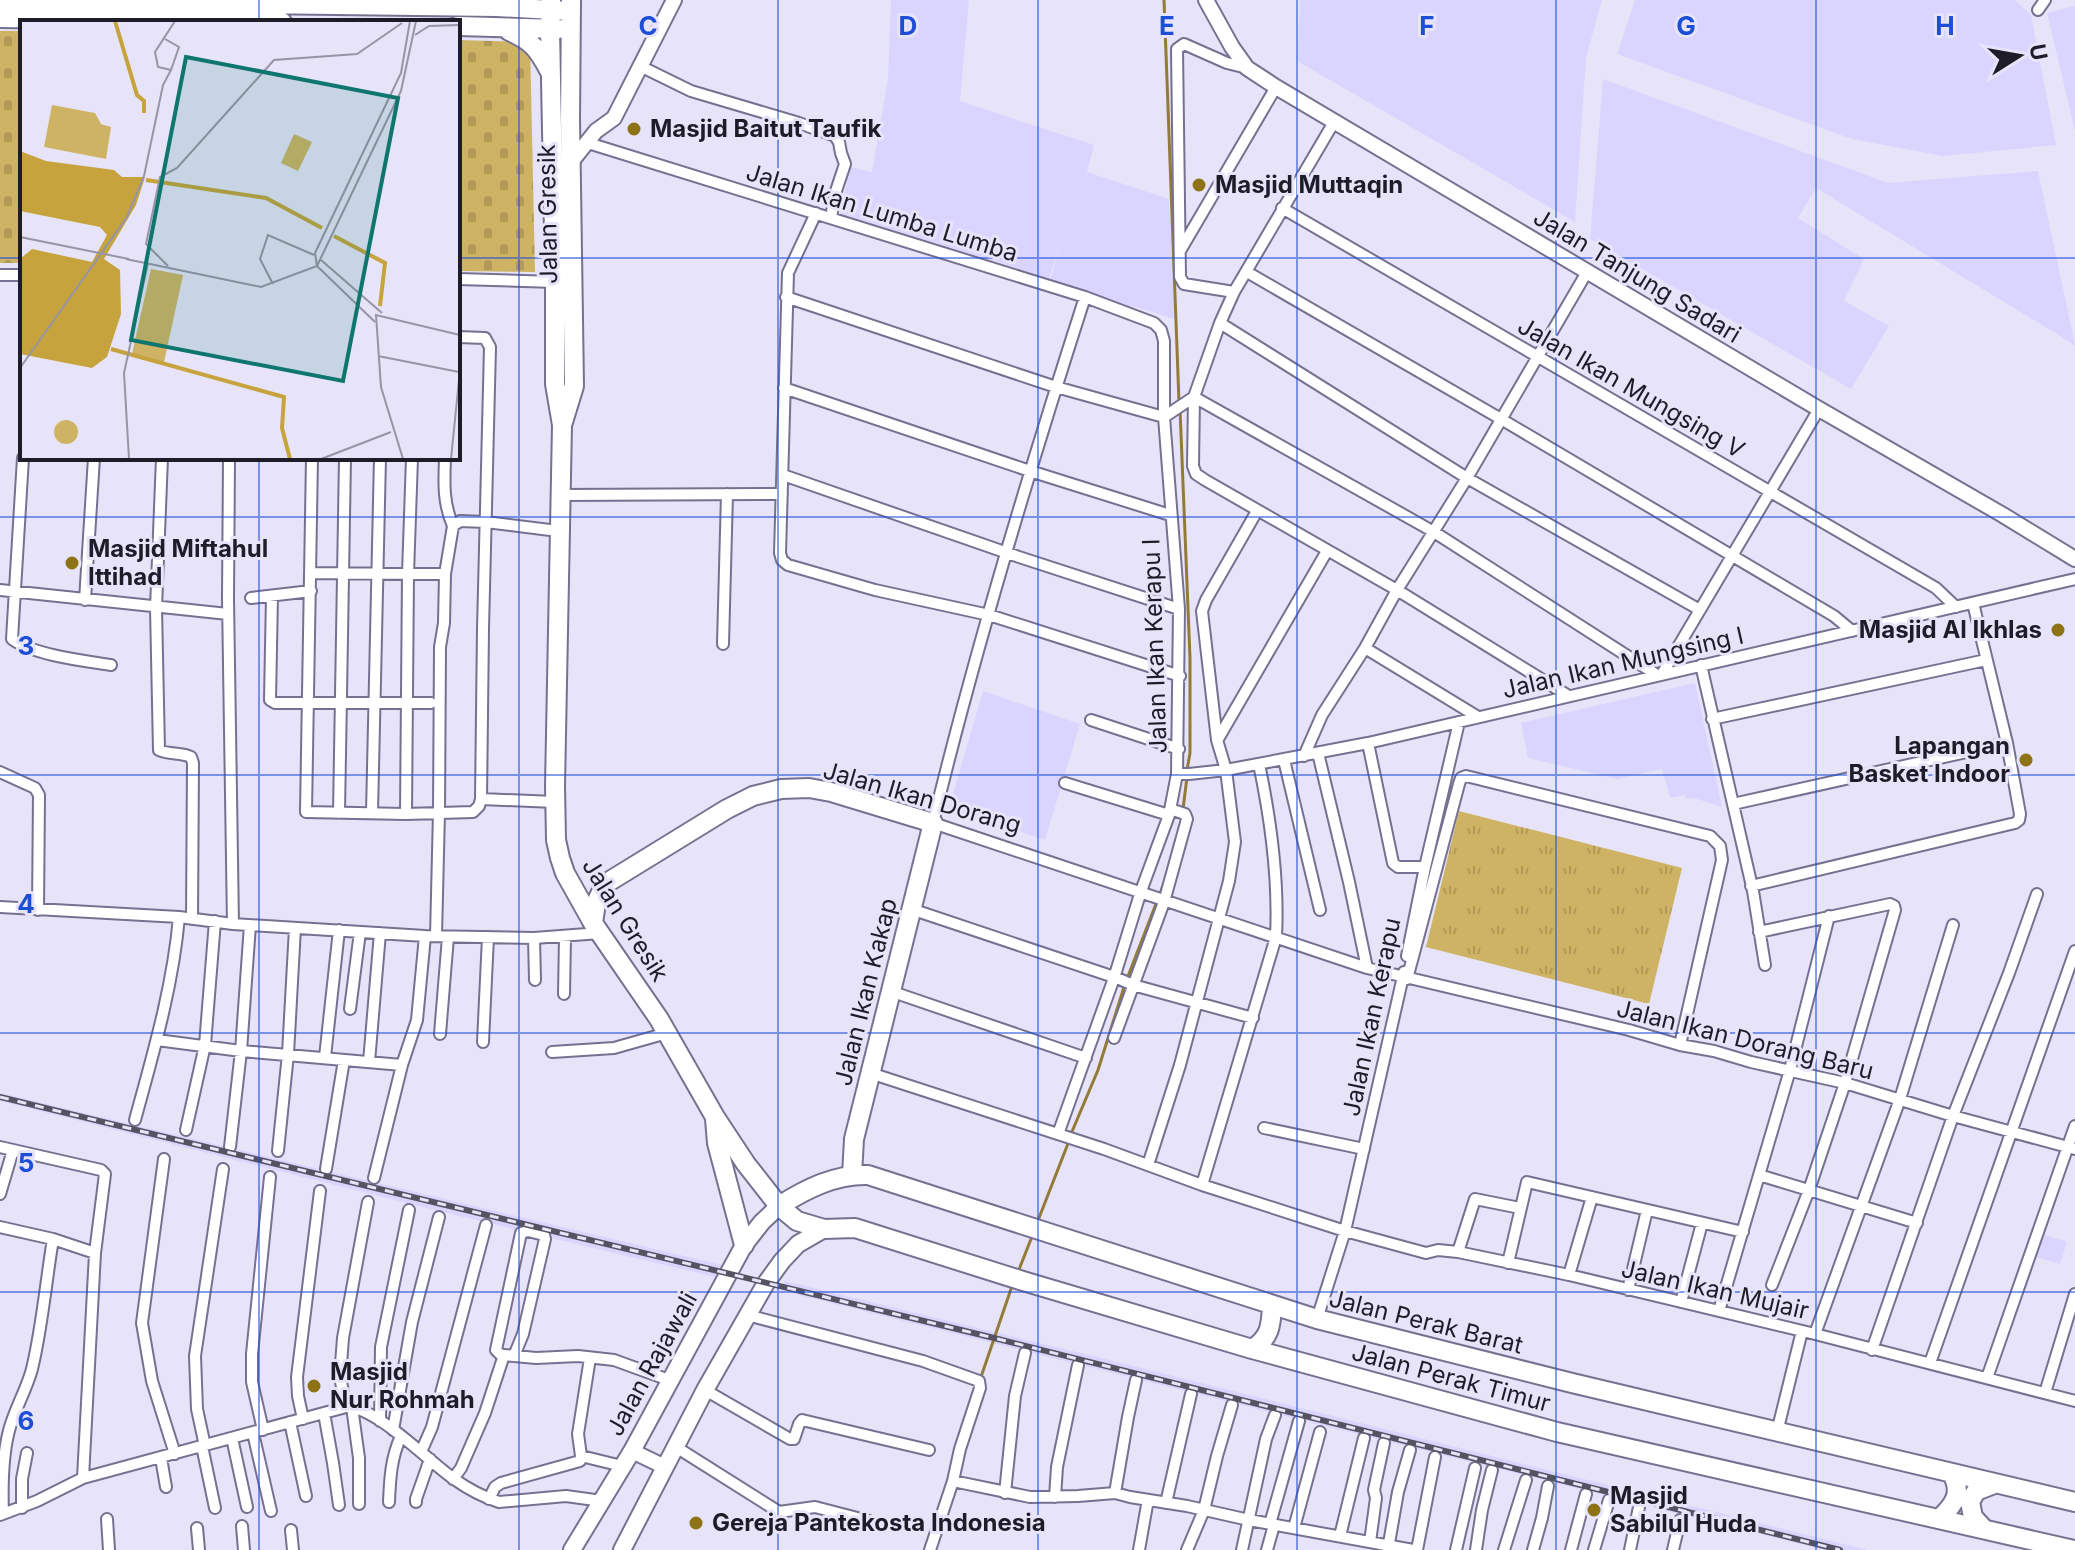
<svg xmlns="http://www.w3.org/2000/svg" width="2075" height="1550" viewBox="0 0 2075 1550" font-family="Inter,sans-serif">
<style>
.built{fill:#dad5ff}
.cemetery{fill:url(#cemetery-stones)}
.park{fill:url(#park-tufts)}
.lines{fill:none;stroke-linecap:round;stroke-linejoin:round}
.stream{stroke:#937a37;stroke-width:3}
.street-casing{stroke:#757190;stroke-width:14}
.secondary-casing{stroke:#757190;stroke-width:18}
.primary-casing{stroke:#757190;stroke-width:20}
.highway-casing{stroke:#757190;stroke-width:22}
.street{stroke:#fff;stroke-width:10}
.secondary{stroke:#fff;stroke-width:14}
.primary{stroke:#fff;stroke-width:16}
.highway{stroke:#fff;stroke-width:18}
.rail-casing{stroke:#555362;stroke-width:6}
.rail{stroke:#e7e4f9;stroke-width:3;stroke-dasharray:9;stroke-linecap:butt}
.grid{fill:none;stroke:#1d4ed8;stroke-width:2;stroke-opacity:0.55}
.poi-dot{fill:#8e7216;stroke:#e7e4f9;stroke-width:3}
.labels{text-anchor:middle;stroke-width:6;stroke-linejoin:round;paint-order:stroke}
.poi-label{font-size:24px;font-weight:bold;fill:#1d1c28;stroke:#e7e4f9;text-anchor:start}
.street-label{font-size:24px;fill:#1d1c28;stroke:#e7e4f9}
.inset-river{fill:none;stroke:#c6a33d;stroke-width:4}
.inset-road{fill:none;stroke:#9694a5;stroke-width:2}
.view{fill:#0f766e;fill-opacity:0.15;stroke:#0f766e;stroke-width:4}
.inset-edge{fill:none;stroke:#1d1c28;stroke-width:4}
.grid-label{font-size:26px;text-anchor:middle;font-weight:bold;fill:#1d4ed8;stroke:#e7e4f9;stroke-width:6;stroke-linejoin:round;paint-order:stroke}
</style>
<defs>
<pattern id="cemetery-stones" width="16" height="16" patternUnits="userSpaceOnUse" patternTransform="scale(2)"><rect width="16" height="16" fill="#cfb364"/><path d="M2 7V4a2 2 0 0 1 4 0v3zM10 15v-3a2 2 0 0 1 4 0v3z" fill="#b19957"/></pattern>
<pattern id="park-tufts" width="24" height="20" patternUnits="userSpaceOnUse" patternTransform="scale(2)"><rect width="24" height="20" fill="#cfb364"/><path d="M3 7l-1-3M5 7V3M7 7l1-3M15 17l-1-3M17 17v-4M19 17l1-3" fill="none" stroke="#b19957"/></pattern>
</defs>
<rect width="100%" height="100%" fill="#e7e4f9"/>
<!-- built -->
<path class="built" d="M891 0H969L960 101 1094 145 1087 172 1169 199 1175 319 1133 306 1132 310 1050 281 1059 248 1049 278 840 213 851 167 872 172 888 78Z
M1300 0H1602L1586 58 1575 222 1297 61Z
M1635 0H2015L2031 15 2056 145 1943 156 1852 139 1617 54Z
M2075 6V131L2047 13Z
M1603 79 1888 183 2038 171 2075 345 1816 188 1798 218 1864 259 1844 301 1889 326 1851 389 1590 239Z
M1695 683 1722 807 1694 798 1686 799 1685 795 1670 798 1662 769 1617 779 1528 758 1521 723Z
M983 691 1080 724 1045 840 949 808Z
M0 1093 458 1202 722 1265 715 1277 455 1215 0 1101Z
M2043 1234 2067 1242 2060 1264 2036 1257Z
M785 1281 1089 1355 1868 1550H1824L779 1290Z"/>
<!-- cemetery -->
<path class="cemetery" d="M0 31H22V263H0Z
M458 40 530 42 535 272 458 271Z"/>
<!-- park -->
<path class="park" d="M1459 811 1682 868 1649 1004 1426 947Z"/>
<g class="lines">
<!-- stream -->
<path class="stream" d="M1164 0 1179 402
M1180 409 1190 658V753L1187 770
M1183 809 1187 777
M1071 1134 1098 1070 1125 984 1166 878
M1037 1223 1069 1141
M1018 1272 1033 1234
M981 1377 1012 1286"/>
<defs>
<path id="street" d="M2038 10 2045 0
M640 66 691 91 799 123 835 136 839 142 841 153 845 164 835 194 831 218
M1334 122 1234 292 1220 323 1194 397 1193 466 1196 474 1205 480 1397 590 1567 695
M588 143 1085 297 1154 323 1161 330 1164 341V417L1179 609 1177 774 1169 815 1141 891 1114 978 1058 1134
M1282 208 1936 588 1956 607
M816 213 788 273 780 553 782 560 788 565 875 590 989 615 1180 676
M1180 251 1276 87
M1247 272 1501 419 1834 616 1852 631
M0 275H22
M458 279 555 282
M1234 292 1184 284 1180 277 1177 49 1184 44 1227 63 1247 68
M786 297 1056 387 1153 414 1164 417 1194 397 1434 532 1657 675
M1085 297C1029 471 976 646 933 823L1367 968 1629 1030 1680 1045 1714 1051 1751 1062 1845 1083 1953 1116 2075 1149
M1220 323 1467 478 1700 610
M458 337 485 338 490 347 483 629 481 799
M784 388 1030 471 1170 515
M23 458 12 639C33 655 85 661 111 665
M162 458 156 608 159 750C169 755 181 752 191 757L193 763 192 919
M229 458 228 599 233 924
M312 458 306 812 406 814 473 812 479 806 481 799 555 802
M445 458C444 483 443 503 453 526
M783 475 1019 557 1179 609
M560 495 782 494
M311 573 445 574 453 526 460 521 486 522 558 531
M0 590 228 614
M272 596 270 700 275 703H431
M251 598 311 591
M85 600 94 458
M723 644 727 494
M1365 648 1478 717
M1701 665 1753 891 1765 965
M1662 674 1819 409
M1712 719 1986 660
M1091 720 1179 749
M1218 739 1327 551
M1368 743 1393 863 1398 867H1425
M1318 753 1349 882 1367 968
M1304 756 1322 715 1365 648 1397 590 1467 478 1587 272
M1284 760 1320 910
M0 772 35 788 39 795 38 910
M1177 774H1189L1226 770 1368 743 2075 579
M1065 783 1169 815
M1733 804 2007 743
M339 813 345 458
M372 813 380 458
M406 814 408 574 412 458
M1751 886 2015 823 2019 820 2020 814 2007 743 1973 603
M0 907 179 917 233 924 425 936 534 938 600 933
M911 909 1117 978 1133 985 1253 1018
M1759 932 1890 904 1894 906 1895 910 1845 1083 1809 1190 1772 1285
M436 936 439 812 440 647 444 623 445 574
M534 938 535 980
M1407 956 1425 867 1459 722
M1407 979 1459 784 1461 778 1466 776 1710 836 1720 846 1722 860 1680 1045
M890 991 1086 1058
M564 994 565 937
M350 1009 360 932
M440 1034 448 937
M1114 1038 1164 902 1187 819 1185 814 1170 809
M157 1040 241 1051 402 1065
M483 1042 488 937
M552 1052 614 1048 667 1033
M325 1057 339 930
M369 1062 380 933
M870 1073 1104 1149 1202 1185 1345 1231 1426 1253 1438 1250 1458 1252 1569 1275 1815 1334 2075 1401
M135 1120C153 1054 173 986 179 917
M1264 1128 1364 1149
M186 1130 205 1045 215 921
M0 1147 101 1170 105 1174 95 1253 83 1478
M230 1147 241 1051 250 925
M278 1151 288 1054 295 928
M164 1159 142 1323 152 1381 175 1454
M1148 1165 1180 1065 1229 881 1235 842 1226 770 1217 740 1202 611 1206 600 1257 511
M326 1169 344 1060
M1759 1175 1917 1223
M374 1178 402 1065 417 1020 425 936
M1202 1185 1276 937C1279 878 1271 821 1259 764
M0 1194 13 1150
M0 1227 53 1239 95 1253
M1458 1252 1475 1199 1520 1208
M1508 1263 1527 1182 1743 1232
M1569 1275 1592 1197
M1628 1290 1647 1210
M1681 1302 1702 1223
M1719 1311 1790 1070 1829 916
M747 1315 923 1361 979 1381 980 1388 960 1449 953 1481 930 1550
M1317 1319 1345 1231 1404 972
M1815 1334 1900 1099 1953 925
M1872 1350 1953 1116 2009 973 2037 894
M502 1356 496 1350 521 1233 528 1231 544 1235 545 1239 523 1334 514 1356
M1930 1363 2075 951
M1987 1378 2075 1126
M705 1390 790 1439H794L799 1424 802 1420 929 1450
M2045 1393 2075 1294
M346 1407 340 1377 343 1338 368 1202
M352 1407 359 1458V1504
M324 1413 333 1463 339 1505
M303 1419 298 1396 297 1377 320 1191
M380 1421 381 1347 409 1210
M290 1422 306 1496
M263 1430 252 1382V1354L270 1177
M393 1430 412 1322 439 1217
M1777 1432 1802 1331
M253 1433 271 1511
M232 1438 247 1507
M202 1446 215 1508
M205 1446 197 1409 195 1356 223 1169
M676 1447 779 1512 815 1507 869 1521
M421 1452 432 1427 486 1225
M581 1456 578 1434 590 1358
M161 1458 166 1487
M453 1479 461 1468 485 1413 504 1355 536 1358 578 1356 614 1360 669 1380
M953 1481 1030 1497 1078 1496 1115 1493 1130 1497 1187 1506 1249 1520 1413 1550
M1005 1493 1015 1396 1025 1353
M1115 1493 1128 1417 1136 1380
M1055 1497 1057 1467 1078 1365
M489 1499 495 1487 501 1483 580 1461 581 1456 622 1466
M389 1502C390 1478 391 1458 401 1436
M416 1502V1499L430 1459
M1166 1503 1191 1394
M22 1508V1479L27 1453
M3 1514C2 1486 2 1454 10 1427 16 1407 27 1388 32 1369 42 1328 46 1281 53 1239
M0 1515 37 1501 83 1478 346 1407C376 1406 429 1462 454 1479 468 1489 483 1497 499 1502L566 1496 602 1501
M107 1519 109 1550
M1270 1524 1299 1421
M242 1526 244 1550
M197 1528 199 1550
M1294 1528 1320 1432
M291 1530 293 1550
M1340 1536 1364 1438
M1370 1542 1376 1498 1374 1490 1384 1443
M1388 1549 1398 1492 1410 1450
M1139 1550 1147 1505 1150 1501
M1187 1550 1204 1510 1217 1456 1232 1405
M1242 1550 1266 1439 1275 1415
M1267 1550 1274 1525
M1417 1550 1435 1457
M1456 1550 1475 1468
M1476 1550 1482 1510 1492 1470
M1504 1550 1526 1480
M1533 1550 1542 1518 1548 1486
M1571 1550 1586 1494
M1594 1550 1609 1500
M1630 1550 1639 1507
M1673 1550 1680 1520"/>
<path id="secondary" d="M1206 0 1232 47 1247 68 1276 87 1819 409 2003 515 2075 559
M572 161 596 131 614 118 674 0
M632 1451 665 1467"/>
<path id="primary" d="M572 1550 632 1451 744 1245 762 1222 779 1206
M622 1550 705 1390 766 1283 782 1261 798 1244 824 1229"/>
<path id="highway" d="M551 0 550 29 555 282V384L562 425 555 786 556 840 560 858 565 873 593 923 659 1019 715 1117 746 1164 779 1206 797 1221 824 1229 855 1228 1023 1281 1252 1349 1557 1432 2074 1550
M0 1 497 7 571 11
M0 18 282 22
M458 26 559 29
M509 31C532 41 538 49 549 70
M563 422 574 386 570 119 571 1
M593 923 596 903 605 884 727 809 753 796 781 789 809 788 831 792 933 823 854 1139 852 1175
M715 1119 717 1143 744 1245
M779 1206C806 1189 835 1174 868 1175L1317 1319 1572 1383 2075 1502
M1252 1349C1270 1338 1271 1326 1272 1306
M1939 1519C1954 1505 1963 1493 1952 1474
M1984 1529 1973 1517 1970 1502 1976 1491 1994 1484"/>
</defs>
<!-- street casing -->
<use href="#street" class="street-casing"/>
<!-- secondary casing -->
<use href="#secondary" class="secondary-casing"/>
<!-- primary casing -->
<use href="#primary" class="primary-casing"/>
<!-- highway casing -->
<use href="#highway" class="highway-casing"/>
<!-- street -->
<use href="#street" class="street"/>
<!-- secondary -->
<use href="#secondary" class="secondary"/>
<!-- primary -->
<use href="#primary" class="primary"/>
<!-- highway -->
<use href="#highway" class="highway"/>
<defs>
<path id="rail" d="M0 1097 990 1337 1840 1550"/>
</defs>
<!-- rail casing -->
<use href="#rail" class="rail-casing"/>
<!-- rail -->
<use href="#rail" class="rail"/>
</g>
<!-- grid -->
<path class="grid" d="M259 0V22M519 0V1550M778 0V1550M1038 0V1550M1297 0V1550M1556 0V1550M1816 0V1550M0 258H22M458 258H2075M259 458V1550M0 517H2075M0 775H2075M0 1033H2075M0 1292H2075"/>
<!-- markers -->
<g class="poi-dot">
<circle cx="634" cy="129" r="8"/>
<circle cx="1199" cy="185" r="8"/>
<circle cx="72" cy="563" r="8"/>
<circle cx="2058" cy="630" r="8"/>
<circle cx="2026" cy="760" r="8"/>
<circle cx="314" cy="1386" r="8"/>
<circle cx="1594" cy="1510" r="8"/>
<circle cx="696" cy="1523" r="8"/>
</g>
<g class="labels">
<!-- poi labels -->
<g class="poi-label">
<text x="650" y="137">Masjid Baitut Taufik</text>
<text x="1215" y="193">Masjid Muttaqin</text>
<text x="88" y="557">Masjid Miftahul<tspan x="88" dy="28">Ittihad</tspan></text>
<text x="2042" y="638" text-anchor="end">Masjid Al Ikhlas</text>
<text x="2010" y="754" text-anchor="end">Lapangan<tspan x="2010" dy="28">Basket Indoor</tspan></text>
<text x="330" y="1380">Masjid<tspan x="330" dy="28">Nur Rohmah</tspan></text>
<text x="1610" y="1504">Masjid<tspan x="1610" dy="28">Sabilul Huda</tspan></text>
<text x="712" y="1531">Gereja Pantekosta Indonesia</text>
</g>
<!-- street labels -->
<g class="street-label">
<text transform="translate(882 213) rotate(17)" y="8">Jalan Ikan Lumba Lumba</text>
<text transform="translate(548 214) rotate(-91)" y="8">Jalan Gresik</text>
<text transform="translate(1637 276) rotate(31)" y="8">Jalan Tanjung Sadari</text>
<text transform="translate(1631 388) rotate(30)" y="8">Jalan Ikan Mungsing V</text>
<text transform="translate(1155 646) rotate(-92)" y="8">Jalan Ikan Kerapu I</text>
<text transform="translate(1623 663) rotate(-13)" y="8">Jalan Ikan Mungsing I</text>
<text transform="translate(922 798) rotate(16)" y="8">Jalan Ikan Dorang</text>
<text transform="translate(625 920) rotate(58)" y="8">Jalan Gresik</text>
<text transform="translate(866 992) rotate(-76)" y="8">Jalan Ikan Kakap</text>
<text transform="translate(1372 1017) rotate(-78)" y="8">Jalan Ikan Kerapu</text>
<text transform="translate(1745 1040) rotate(14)" y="8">Jalan Ikan Dorang Baru</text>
<text transform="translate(1715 1290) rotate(13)" y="8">Jalan Ikan Mujair</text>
<text transform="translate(1426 1322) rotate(14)" y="8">Jalan Perak Barat</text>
<text transform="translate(652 1364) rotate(-61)" y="8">Jalan Rajawali</text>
<text transform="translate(1451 1378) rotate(15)" y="8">Jalan Perak Timur</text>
</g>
</g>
<!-- overview -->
<g transform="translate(20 20)">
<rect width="440" height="440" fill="#e7e4f9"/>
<path d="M34 412a12 12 0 1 1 24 0a12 12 0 1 1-24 0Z" fill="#cfb364"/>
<path d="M131 249 163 255 144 342 112 334Z" fill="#cfb364"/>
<path d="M274 114 292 122 278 151 261 143Z" fill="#cfb364"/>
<path d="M32 85 75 93 81 104 91 107 86 139 24 127Z" fill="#cfb364"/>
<path d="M0 131 26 141 94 150 102 157H125L116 185 84 239 100 250 101 294 87 337 72 348 0 334V239L12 229 72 242 87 215 80 207 0 191Z" fill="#c6a33d"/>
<path class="inset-river" d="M95 1 117 75 124 81V93M126 160 246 178 302 208M314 216 365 243 360 286M91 329 264 377 262 408 270 439"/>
<path class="inset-road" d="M395 15 409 6 440 5M145 19 159 27 151 50 138 47 135 32 155 1M0 217 109 239M106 239 241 267 297 246 381 71 396 1M301 240 362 293M148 246 126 224 140 157 157 148 254 40 337 34 382 3M297 246 355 302M297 246 295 233 381 53 390 1M253 264 240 239 248 215 294 235M358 336 439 352M0 348 107 197 124 156 143 65 151 50M109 439 104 353 128 243M301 439 371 412M383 439 361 367 356 295 440 315M431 439 440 350"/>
<path class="view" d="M166 37 378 78 323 361 111 320Z"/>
<rect width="440" height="440" class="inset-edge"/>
</g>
<g class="grid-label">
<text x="648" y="35">C</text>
<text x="908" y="35">D</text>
<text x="1167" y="35">E</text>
<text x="1427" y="35">F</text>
<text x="1686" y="35">G</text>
<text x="1945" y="35">H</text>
<text x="26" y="655">3</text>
<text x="26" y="913">4</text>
<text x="26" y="1172">5</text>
<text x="26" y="1430">6</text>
</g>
<!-- north arrow -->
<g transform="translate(2019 56) rotate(79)" stroke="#e7e4f9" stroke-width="6" paint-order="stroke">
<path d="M0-6L14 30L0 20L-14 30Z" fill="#1d1c28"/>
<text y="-12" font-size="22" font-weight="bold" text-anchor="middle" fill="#1d1c28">U</text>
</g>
</svg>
